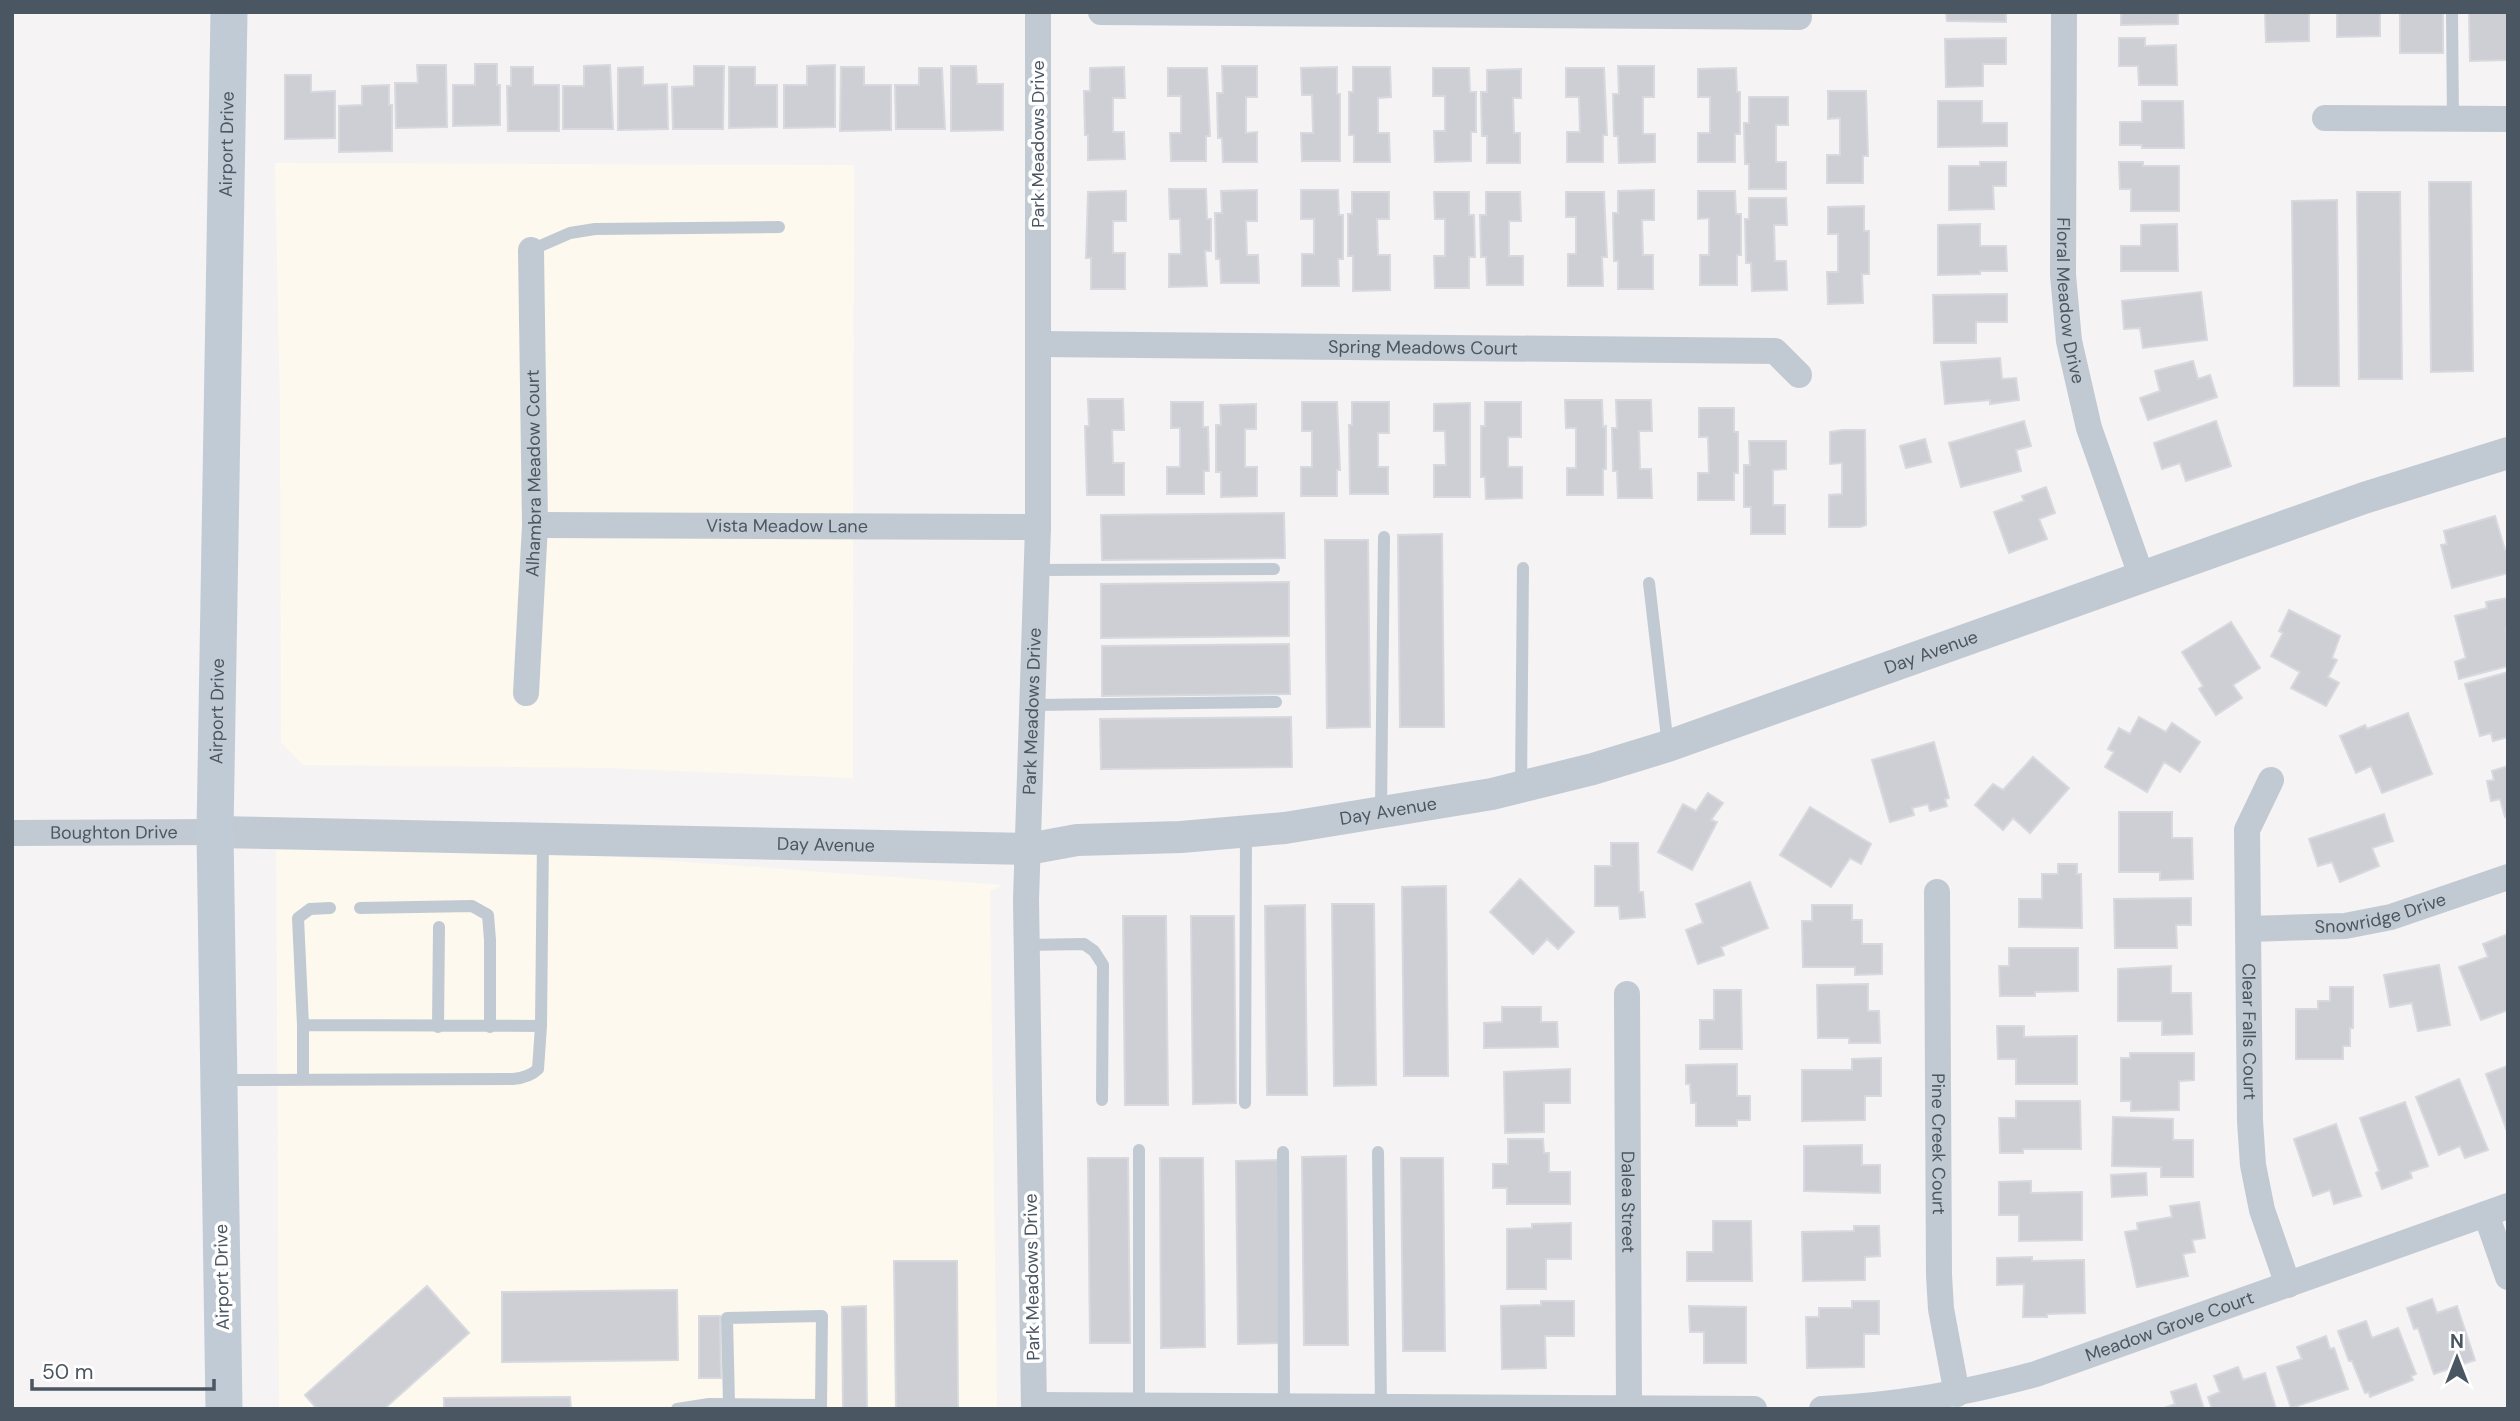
<svg xmlns="http://www.w3.org/2000/svg" width="2520" height="1421" viewBox="0 0 2520 1421" font-family="'DM Sans',sans-serif">
<style>
.commercial{fill:#fdf9ef}
.building{fill:#cdcfd5;stroke:#d7d9de;stroke-width:2}
.lines{fill:none;stroke-linecap:round;stroke-linejoin:round}
.service{stroke:#c1cad2;stroke-width:12}
.minor{stroke:#c1cad2;stroke-width:26}
.tertiary{stroke:#c1cad2;stroke-width:32}
.secondary{stroke:#c1cbd6;stroke-width:37}
.labels{text-anchor:middle;stroke-width:7;stroke-linejoin:round;paint-order:stroke}
.street-label{font-size:18px;fill:#4a5661;stroke:#fff}
</style>
<rect width="100%" height="100%" fill="#f5f3f3"/>
<!-- commercial -->
<path class="commercial" d="M275 163 854 165 853 778 605 768 303 765 281 743 280 410Z
M276 832 1003 885 990 891 997 1409H279Z"/>
<!-- building -->
<path class="building" d="M1935 12H2006V22L1947 21 1946 13Z
M2121 12H2178V24L2121 25Z
M2265 12H2309V41L2266 42Z
M2337 12H2380V36L2337 37Z
M2400 12H2443V53H2400Z
M2469 12H2508V60L2470 61Z
M2006 38V64H1983V86L1946 87 1945 39Z
M2119 38H2145V46L2176 45 2177 85H2139L2138 66H2119Z
M475 64H497V85H500V125L453 126V85H475Z
M417 65H446L447 127 396 128 395 83H418Z
M610 65 613 129H563V86H584V66Z
M835 65V127L784 128V85H807V66Z
M694 66H724L723 129H673L672 87 694 86Z
M951 66H976L977 84H1003V130L951 131Z
M1222 66H1257V97H1246V133L1257 132V162H1223L1222 138H1218L1217 93H1223Z
M1618 66H1654V97H1643V134H1655V162L1619 163 1618 136H1614L1613 94H1619Z
M511 67H533V85H559V131H508L507 86H511Z
M643 67V85L667 84 668 129 618 130V68Z
M729 67H755V85H777V127L729 128Z
M841 67H864V85H891V130L840 131Z
M1124 67 1125 98H1113V132H1124L1125 159 1088 160V135H1085L1084 91H1090V68Z
M1337 67V94H1340V161H1302L1301 133H1313L1312 95H1302L1301 68Z
M1353 67H1390L1391 97 1378 98V133H1389L1390 162H1354V135H1349V92H1353Z
M919 68H942L945 129H896L895 85H919Z
M1168 68H1207L1210 136H1206V161H1171L1170 133H1181V96H1168Z
M1433 68H1469L1470 92H1476V132H1471V161L1435 162 1434 131H1445V96H1433Z
M1566 68H1604L1607 135H1603V162H1567V132H1580L1579 97H1566Z
M1736 68 1737 92H1740V134H1735V162H1698V133H1710V97H1698V69Z
M1521 69V98H1513L1514 133H1520V163H1487V136H1482L1481 92H1487V70Z
M285 75H311V92L335 91V138L285 139Z
M389 85V105H392V151L339 152V106L362 105V86Z
M1828 91H1866L1868 156H1863V183H1827V155H1840V118L1828 119Z
M1749 97H1788V125H1776V162H1786V189H1749V164H1745L1744 123H1749Z
M1938 101H1982V123H2007V146L1938 147Z
M2142 101H2183L2184 148H2142V145H2120V122H2142Z
M1980 162H2006V186H1993L1994 209 1949 210V166H1980Z
M2119 162H2143V166H2179V211H2131V189H2120Z
M2429 182H2471L2473 371 2431 372Z
M1169 189H1206L1207 219H1211V251H1205L1207 286 1169 287V254H1181L1180 219H1170Z
M1257 190V221H1246L1247 255H1258L1259 283H1221L1220 259H1216L1215 213H1222L1221 191Z
M1301 190H1338L1339 215H1343V259H1338L1339 286H1302V254H1314V219H1301Z
M1654 190V220H1642L1643 255H1653V289H1618V261H1614L1613 213H1618V191Z
M1126 191V221H1113V253H1125V289H1091V258H1086L1088 192Z
M1698 191H1735L1736 214H1741V255H1737V285H1700V255H1709V218L1698 219Z
M1352 192H1389V219H1377L1378 255H1390V290L1353 291V256H1348V214H1352Z
M1434 192H1469V215H1474L1475 257H1469V288H1435L1434 256H1445V219H1435Z
M1486 192H1520L1521 221H1509V256H1523V285H1487L1486 257H1481L1480 215H1486Z
M1566 192H1604L1607 257H1602L1603 286H1568V254H1576V217H1566Z
M2357 192H2400L2402 379H2359Z
M1749 198H1786L1787 225H1774L1775 261H1786L1787 290 1752 291 1751 263H1746L1745 219H1749Z
M2337 200 2339 386H2294L2292 201Z
M1864 206V231H1869V274H1862L1863 303 1828 304 1827 272H1838V234H1828V207Z
M1980 224V246H2006L2007 271H1980V274L1938 275V225Z
M2177 224 2178 271H2121V246H2141V225Z
M2201 292 2207 340 2143 348 2140 328 2124 329 2122 301Z
M2007 294V322H1976V343H1934L1933 295Z
M2000 358 2002 379 2016 378 2019 400 1990 404V400L1945 404 1941 362Z
M2193 361 2198 379 2210 375 2217 397 2148 420 2140 398 2160 391 2155 371Z
M1088 399H1123L1124 430H1112L1113 463H1124V495H1087L1085 426H1089Z
M1565 400H1602L1603 427 1606 426V469H1603V495H1567V468H1576V428H1566Z
M1616 400H1651L1652 431H1639L1640 469H1651L1652 498H1618L1617 471H1613L1612 428H1617Z
M1171 402H1203V427H1208L1209 471H1204V494H1167V467H1180V428H1171Z
M1302 402H1337L1340 470H1337V496H1301V467H1312V431H1302Z
M1352 402H1389V433H1378V467H1388V494H1350L1349 425H1352Z
M1485 402H1521V437H1508V467H1522V498L1486 499 1485 477H1481V426H1485Z
M1470 403V497H1434V465H1446L1445 431H1434V404Z
M1256 404V429H1245V467H1257V496L1221 497V472H1216V425H1221L1220 405Z
M1699 408H1734V432H1738V473H1734V500H1698V473H1709L1708 437H1699Z
M2024 421 2031 446 2016 450 2021 471 1961 487 1949 443Z
M2216 421 2231 466 2186 481 2180 463 2162 469 2154 443Z
M1842 430H1865L1866 525 1860 527H1829V495L1842 494V463L1830 464V432Z
M1925 439 1931 462 1906 468 1900 446Z
M1749 441H1786V469L1773 470V505H1785V534H1751V507H1744V465H1750Z
M2046 487 2055 513 2039 519 2047 539 2009 553 1994 512 2024 501 2022 496Z
M1284 513 1285 558 1102 560 1101 515Z
M2495 516 2505 550 2508 549V573L2452 588 2441 545 2447 544 2444 531Z
M1442 534 1444 727H1400L1398 535Z
M1325 540H1368L1370 727 1327 728Z
M1289 582V636L1101 638V584Z
M2508 598V628H2506L2508 666 2459 679 2455 662 2466 658 2455 616 2487 608 2486 602Z
M2289 610 2340 636 2332 658 2337 660 2328 677 2339 683 2326 706 2291 688 2300 672 2271 656 2283 633 2279 631Z
M2231 622 2260 668 2233 685 2242 698 2216 715 2199 689 2203 686 2182 652Z
M1289 644 1290 694 1102 696V646Z
M2508 672V737L2493 741 2491 733 2480 736 2465 684Z
M2408 713 2432 774 2382 793 2371 766 2356 773 2340 736 2365 725 2367 729Z
M1291 717 1292 767 1101 769 1100 719Z
M2139 717 2166 732 2172 723 2200 742 2180 772 2164 762 2147 792 2105 767 2114 752 2108 749 2119 728 2130 734Z
M1934 742 1949 798 1945 799 1947 806 1930 811 1928 804 1912 808 1914 815 1890 822 1872 760Z
M2033 757 2069 788 2030 833 2013 818 2003 830 1975 805 1993 784 2003 790Z
M2508 766V816L2505 817 2500 799 2491 801 2487 781 2494 780 2492 771Z
M1708 793 1723 803 1711 820 1717 822 1692 870 1658 852 1683 804 1696 811Z
M1810 807 1871 844 1861 864 1850 858 1831 887 1780 855Z
M2119 812H2172V838H2192L2193 879 2160 880V872H2119Z
M2384 814 2393 841 2372 848 2379 866 2340 882 2332 862 2318 866 2309 839Z
M1611 843H1638L1639 892H1643L1645 917 1620 919 1619 906H1595V866H1611Z
M2058 864H2077V874H2081L2082 928 2019 927V899H2042V874H2058Z
M1520 879 1574 932 1558 949 1547 939 1533 954 1490 912Z
M1750 882 1768 928 1721 947 1724 955 1698 964 1686 930 1703 923 1696 904Z
M1446 886 1448 1076H1404L1402 887Z
M2191 898V925H2176L2177 948H2115L2114 899Z
M1332 904H1374L1376 1085 1334 1086Z
M1305 905 1307 1095H1267L1265 906Z
M1812 905H1852V920H1862V944H1882V974L1855 975V967H1803L1802 921H1812Z
M1123 916H1166L1168 1105H1125Z
M1191 916H1234L1236 1103 1193 1104Z
M2508 934V1010L2481 1020 2459 967 2488 957 2483 944Z
M2009 948H2078V991L2035 992V996H2000L1999 966H2009Z
M2439 965 2450 1025 2418 1031 2412 1003 2390 1007 2384 975Z
M2171 966V993H2191L2192 1034 2162 1035V1021H2118V969Z
M1868 984V1011H1879L1880 1043H1849V1038H1818L1817 985Z
M2330 987H2353V1028H2350V1046H2343V1059H2296V1009H2318V1001H2330Z
M1714 990H1741L1742 1049H1700V1020H1714Z
M1502 1007H1541V1022H1557L1558 1047 1484 1048V1023L1502 1022Z
M1997 1026H2024V1037L2077 1036V1084H2016V1059H1998Z
M2130 1053H2194V1080L2179 1081V1110L2131 1111V1101H2121V1058H2130Z
M1881 1058V1096H1865V1120L1802 1121V1070H1852V1059Z
M1737 1064V1096H1750V1120H1737V1126H1696V1103H1691L1690 1084H1686V1065Z
M2508 1066V1134L2486 1074Z
M1570 1069V1103H1544V1132L1505 1133 1504 1072Z
M2459 1079 2488 1150 2465 1158 2460 1146 2439 1155 2416 1097Z
M2016 1101H2080L2081 1149H2023V1153H2000L1999 1118H2016Z
M2405 1102 2428 1166 2410 1172 2412 1178 2382 1189 2376 1173 2379 1171 2360 1118Z
M2113 1117 2173 1119V1140H2193V1177H2161V1167L2112 1166Z
M2336 1124 2361 1196 2334 1204 2330 1190 2313 1196 2294 1139Z
M1508 1139H1543L1544 1153H1549V1172H1570V1204H1507V1188H1493V1164H1508Z
M1862 1145V1165H1880V1193L1804 1191V1146Z
M1346 1156 1348 1345H1304L1302 1157Z
M1088 1158H1128L1130 1343H1090Z
M1160 1158H1203L1205 1347 1161 1348Z
M1401 1158H1443L1445 1351H1403Z
M1278 1160 1279 1343 1238 1344 1236 1161Z
M2146 1173 2147 1195 2112 1197 2111 1175Z
M2031 1181V1193L2082 1192V1240L2019 1241V1215H1999V1182Z
M2199 1202 2205 1238 2192 1240 2195 1252 2183 1254 2188 1276 2137 1287 2125 1232 2138 1230 2137 1223 2172 1217 2170 1206Z
M1713 1221H1751L1752 1281H1687V1252H1713Z
M1571 1223V1259H1546V1289H1507V1229L1532 1228V1224Z
M1854 1226H1879L1880 1256 1865 1257V1280L1803 1281 1802 1232 1854 1231Z
M2032 1257V1261L2084 1260 2085 1313 2047 1314V1317H2023L2024 1284 1997 1285V1258Z
M894 1261H957L958 1409H896Z
M427 1286 469 1333 384 1409H317L305 1395Z
M677 1290 678 1360 502 1362V1292Z
M2432 1299 2437 1313 2457 1306 2475 1360 2434 1374 2418 1328 2414 1329 2407 1308Z
M1541 1301H1574V1336H1545L1546 1368 1502 1369 1501 1306 1541 1305Z
M1852 1301H1879V1334H1864V1367L1807 1368 1806 1317H1819V1308H1852Z
M866 1306 867 1409H843L842 1307Z
M1689 1306 1746 1307V1363H1704V1332H1690Z
M699 1316H720L721 1378H699Z
M2366 1321 2372 1338 2398 1328 2416 1374 2411 1376 2413 1380 2370 1397 2369 1392 2365 1393 2352 1361H2349L2338 1331Z
M2326 1336 2330 1349 2334 1348 2348 1389 2291 1408 2277 1367 2302 1359 2297 1347Z
M2238 1367 2243 1380 2265 1373 2276 1409H2212L2208 1397 2220 1392 2214 1376Z
M2196 1384 2204 1409H2162L2175 1404 2171 1392Z
M570 1397 571 1409H444V1398Z"/>
<g class="lines">
<!-- service -->
<path class="service" d="M2452 12 2453 119
M531 250 570 233 595 229 779 227
M1037 570 1274 569
M1649 583 1668 746
M1034 705 1276 702
M1521 786 1523 568
M1381 811 1384 537
M360 908 472 906 488 915 490 940V1027
M1027 945 1084 944 1094 951 1103 965 1102 1100
M303 1025 298 918 310 909 330 908
M438 1027 439 927
M222 1080 513 1079C523 1078 531 1076 538 1069L541 1026 543 839
M303 1080V1025L541 1026
M1245 1103 1246 832
M1283 1152 1284 1406
M1378 1152 1381 1406
M729 1404 727 1318 822 1316 821 1405
M1139 1406V1150
M677 1409 709 1404 821 1405V1409"/>
<!-- minor -->
<g class="minor">
<path d="M1101 12 1799 17"/>
<path id="s1" d="M2064 12 2063 275 2069 341 2089 428 2142 578"/>
<path d="M2325 118 2508 119"/>
<path id="s2" d="M1038 344 1775 351 1799 375"/>
<path id="s3" d="M535 525 1038 527"/>
<path id="s4" d="M526 693 535 525 531 250"/>
<path id="s5" d="M2271 780 2247 830 2250 1121 2253 1165 2262 1210 2288 1285"/>
<path id="s6" d="M12 833 215 832"/>
<path id="s7" d="M1937 892 1939 1275 1941 1309 1957 1394"/>
<path id="s8" d="M2249 929 2345 926 2391 917 2508 877"/>
<path id="s9" d="M1627 994 1629 1409"/>
<path d="M2486 1214 2508 1277"/>
<path d="M1034 1405 1754 1409"/>
<path id="s10" d="M1034 1409 1026 900 1038 527V12"/>
<path id="s11" d="M1822 1409C1898 1405 1961 1394 2036 1374L2508 1206"/>
</g>
<!-- tertiary -->
<path class="tertiary" id="s12" d="M215 832 1028 849 1077 840 1181 837 1285 828 1492 794 1593 769 1668 746 2364 498 2508 453"/>
<!-- secondary -->
<path class="secondary" id="s13" d="M224 1409 215 832 229 12"/>
</g>
<g class="labels">
<!-- street labels -->
<g class="street-label">
<text dy="6" stroke="none"><textPath href="#s13" startOffset="1265">Airport Drive</textPath></text>
<text transform="translate(1038 144) rotate(-90)" y="6">Park Meadows Drive</text>
<text dy="6" stroke="none"><textPath href="#s1" startOffset="289">Floral Meadow Drive</textPath></text>
<text dy="6" stroke="none"><textPath href="#s2" startOffset="385">Spring Meadows Court</textPath></text>
<text dy="6" stroke="none"><textPath href="#s4" startOffset="220">Alhambra Meadow Court</textPath></text>
<text dy="6" stroke="none"><textPath href="#s3" startOffset="252">Vista Meadow Lane</textPath></text>
<text dy="6" stroke="none"><textPath href="#s12" startOffset="1743">Day Avenue</textPath></text>
<text dy="6" stroke="none"><textPath href="#s13" startOffset="698">Airport Drive</textPath></text>
<text dy="6" stroke="none"><textPath href="#s10" startOffset="698">Park Meadows Drive</textPath></text>
<text dy="6" stroke="none"><textPath href="#s12" startOffset="1176">Day Avenue</textPath></text>
<text dy="6" stroke="none"><textPath href="#s6" startOffset="102">Boughton Drive</textPath></text>
<text dy="6" stroke="none"><textPath href="#s12" startOffset="611">Day Avenue</textPath></text>
<text dy="6" stroke="none"><textPath href="#s8" startOffset="133">Snowridge Drive</textPath></text>
<text dy="6" stroke="none"><textPath href="#s5" startOffset="257">Clear Falls Court</textPath></text>
<text dy="6" stroke="none"><textPath href="#s7" startOffset="252">Pine Creek Court</textPath></text>
<text dy="6" stroke="none"><textPath href="#s9" startOffset="208">Dalea Street</textPath></text>
<text transform="translate(222 1277) rotate(-91)" y="6">Airport Drive</text>
<text transform="translate(1032 1277) rotate(-91)" y="6">Park Meadows Drive</text>
<text dy="6" stroke="none"><textPath href="#s11" startOffset="359">Meadow Grove Court</textPath></text>
</g>
</g>
<!-- border -->
<rect width="2520" height="1421" fill="none" stroke="#4a5661" stroke-width="28"/>
<!-- north arrow -->
<g transform="translate(2457 1358)" stroke="#ffffff" stroke-width="5" paint-order="stroke">
<path d="M0-5L12 26L0 18L-12 26Z" fill="#4a5661"/>
<text y="-10" font-size="19" font-weight="bold" text-anchor="middle" fill="#4a5661">N</text>
</g>
<!-- scale -->
<path d="M32 1379v10h182v-10" fill="none" stroke="#4a5661" stroke-width="3.5"/>
<text x="42" y="1379" font-size="21" fill="#4a5661" stroke="#ffffff" stroke-width="5" paint-order="stroke">50 m</text>
</svg>
